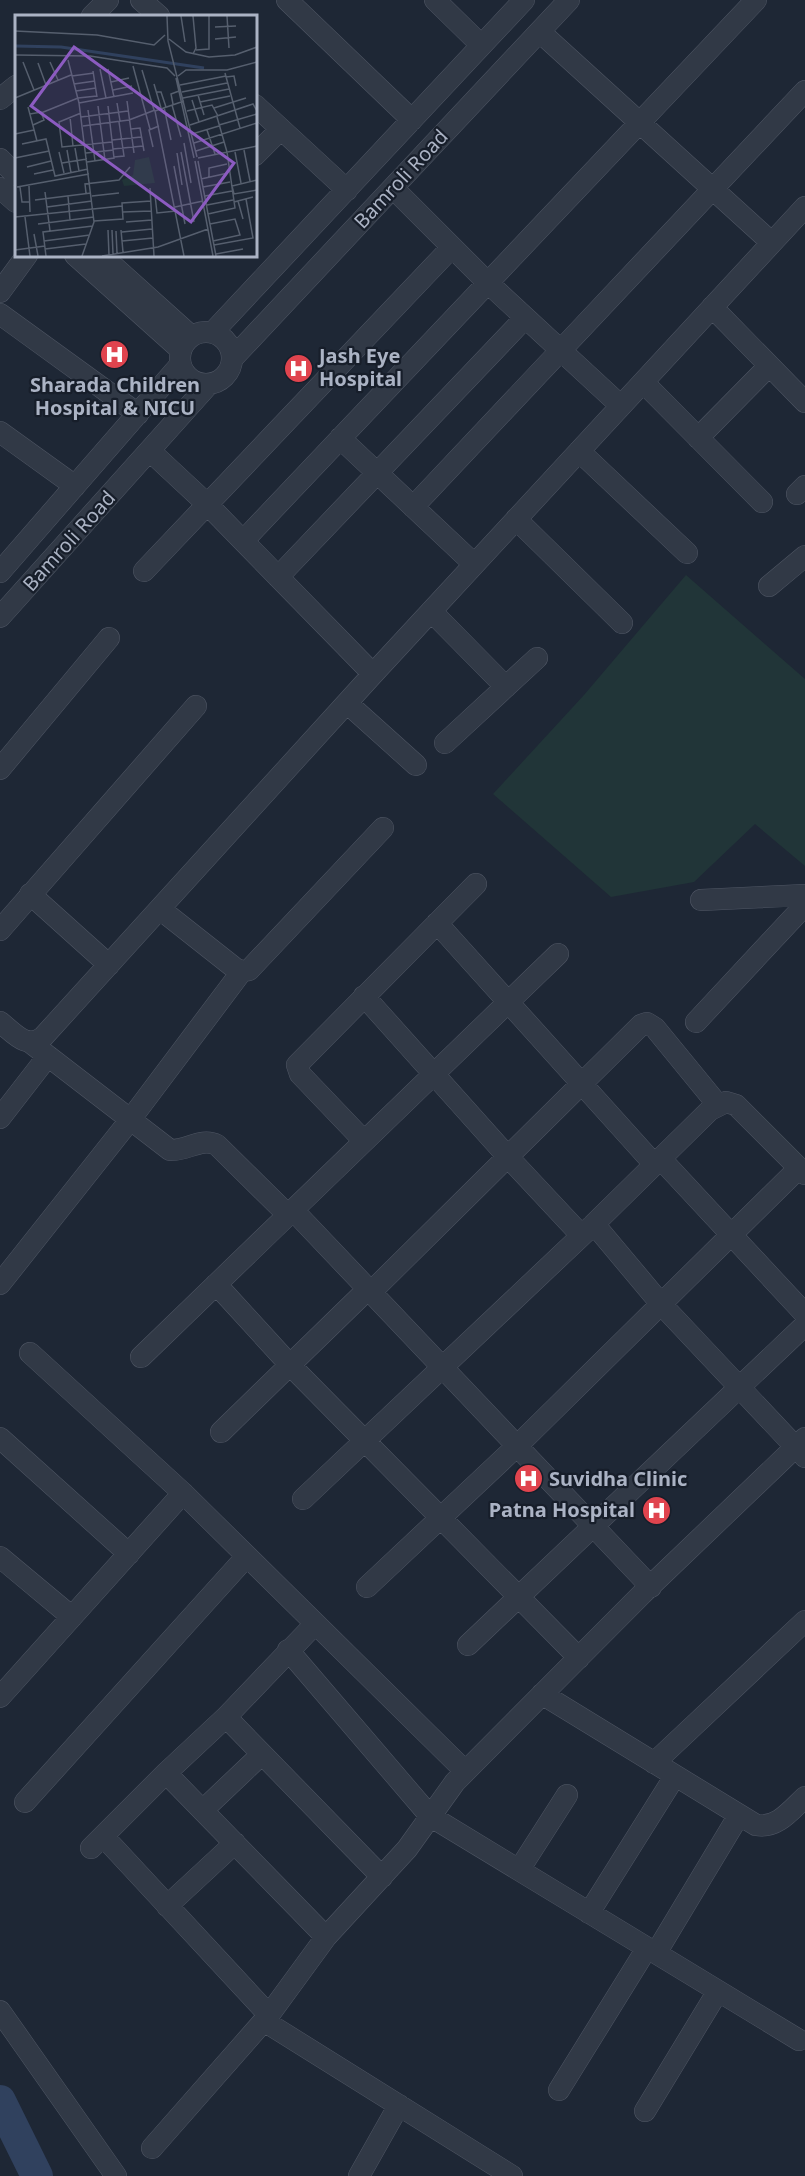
<svg xmlns="http://www.w3.org/2000/svg" width="805" height="2176" viewBox="0 0 805 2176" font-family="'Noto Sans',sans-serif">
<style>
.green{fill:#213538}
.lines{fill:none;stroke-linecap:round;stroke-linejoin:round}
.river{stroke:#30415e;stroke-width:32}
.minor-casing{stroke:#4f5664;stroke-width:22}
.minor{stroke:#313946;stroke-width:21}
.labels{text-anchor:middle;stroke-width:4.5;stroke-linejoin:round;paint-order:stroke}
.street-label{font-size:20px;fill:#abb3c4;stroke:#171e2a}
.poi-label{font-size:20px;font-weight:bold;fill:#abb3c4;stroke:#171e2a;text-anchor:start}
.inset-river{fill:none;stroke:#30415e;stroke-width:3}
.inset-road{fill:none;stroke:#565f6e;stroke-width:1.5}
.view{fill:#8c5bc1;fill-opacity:0.15;stroke:#8c5bc1;stroke-width:3}
.inset-edge{fill:none;stroke:#abb3c4;stroke-width:3}
</style>
<rect width="100%" height="100%" fill="#1e2735"/>
<!-- green -->
<path class="green" d="M686 575 805 679V866L755 824 694 882 611 897 493 794 584 695Z"/>
<g class="lines">
<!-- river -->
<path class="river" d="M0 2101 37 2176"/>
<defs>
<path id="minor" d="M141 0 159 16
M287 0 412 120
M435 0 481 45
M92 16 108 0
M540 32 771 242
M0 99 16 86
M255 105 347 190
M255 155 281 129
M0 159 16 175
M0 188 16 202
M393 188 488 283 621 406
M75 255 181 350
M101 255 191 336
M0 292 27 255
M712 307 805 402
M0 314 138 414
M180 358a26 26 0 1 1 52 0a26 26 0 1 1-52 0Z
M213 332 524 0
M232 359 569 0
M643 382 762 502
M0 432 75 486
M340 438 474 564
M698 438 769 366
M150 451 207 504 373 674
M579 451 687 553
M797 494 805 486
M413 507 805 91
M516 519 622 623
M243 541 756 0
M144 571 452 247
M0 572 180 365
M278 577 525 318
M769 586 805 556
M431 611 506 687
M0 617 209 384
M347 703 416 765
M445 743 537 658
M0 769 109 638
M30 894 109 965
M701 900 805 895
M160 909 236 969 242 971 249 970 383 828
M437 923 654 1164
M0 930 196 706
M364 996 508 1157 581 1235
M0 1022C14 1033 27 1050 43 1037L373 674 805 207
M696 1022 805 905
M31 1043 170 1150C187 1151 201 1137 217 1145L288 1215
M0 1118 48 1056
M364 1141 300 1074 297 1065 476 884
M660 1158 805 1314
M293 1210 651 1587
M594 1224 661 1304 805 1457
M0 1284 130 1120 242 971
M216 1284 290 1365 579 1658
M371 1292 641 1025 647 1023 655 1028 718 1105
M30 1353 183 1493 465 1771
M141 1357 558 954
M221 1432 368 1289
M0 1438 129 1554
M303 1499 594 1224 710 1110 726 1102 736 1105 805 1174
M0 1557 72 1617
M367 1587 517 1446 799 1168
M468 1645 805 1325
M288 1650 430 1816 799 2040
M542 1694 756 1825C777 1829 791 1810 805 1797
M0 1697 183 1493
M226 1717 382 1877
M654 1763 805 1621
M166 1773 326 1937
M25 1802 246 1557
M203 1810 262 1754
M103 1836 269 2015
M91 1848 166 1773 226 1717 315 1624
M519 1870 567 1795
M167 1906 235 1843
M589 1913 675 1776
M656 1953 739 1815
M0 2011 116 2176
M264 2021 512 2176
M559 2090 647 1948
M645 2111 718 1991
M152 2148 269 2015 326 1937 407 1849 455 1782 642 1594 805 1438
M359 2176 399 2105"/>
</defs>
<!-- minor casing -->
<use href="#minor" class="minor-casing"/>
<!-- minor -->
<use href="#minor" class="minor"/>
</g>
<!-- icons -->
<defs>
<symbol id="hospital-disc" viewBox="-11 -11 22 22"><circle r="9.5" fill="#e0444e" stroke="#171e2a"/><path d="M-5-5h3v3.5h4V-5h3V5h-3V1.5h-4V5h-3Z" fill="#fff"/></symbol>
</defs>
<g fill-rule="evenodd">
<use href="#hospital-disc" x="98" y="338" width="33" height="33"/>
<use href="#hospital-disc" x="282" y="352" width="33" height="33"/>
<use href="#hospital-disc" x="512" y="1462" width="33" height="33"/>
<use href="#hospital-disc" x="640" y="1494" width="33" height="33"/>
</g>
<g class="labels">
<!-- street labels -->
<g class="street-label">
<text transform="translate(401 179) rotate(-47)" y="7">Bamroli Road</text>
<text transform="translate(69 541) rotate(-48)" y="7">Bamroli Road</text>
</g>
<!-- poi labels -->
<g class="poi-label">
<text x="319" y="363">Jash Eye<tspan x="319" dy="23">Hospital</tspan></text>
<text x="115" y="392" text-anchor="middle">Sharada Children<tspan x="115" dy="23">Hospital &amp; NICU</tspan></text>
<text x="549" y="1486">Suvidha Clinic</text>
<text x="635" y="1517" text-anchor="end">Patna Hospital</text>
</g>
</g>
<!-- overview -->
<g transform="translate(15 15)">
<rect width="242" height="242" fill="#1e2735"/>
<path d="M134 142 140 168 109 171 107 165 118 160 120 145Z" fill="#213538"/>
<path class="inset-river" d="M0 31 46 32 189 53"/>
<path class="inset-road" d="M152 1 153 26 182 142M166 1 170 27M212 1 214 33M200 12 221 11M0 16 82 20 139 30 150 20M154 24 171 37 194 42 220 40 242 32M200 24 221 22M181 35 194 34V1M178 39 181 33 178 1M0 40 75 41 152 53 160 61M53 45 64 88 79 207 67 241M8 47 19 75M35 47 43 65M23 48 31 70M118 51 135 114M85 54 91 83M93 54 99 82M127 55 139 95M78 56 82 82M210 58 225 113M57 61 79 58M163 61 171 55H212L242 47M211 62 219 61 221 71M161 63 179 143M96 67 114 63M59 69 80 66M139 69 146 93M165 70 211 61M98 75 117 71M61 76 81 73M142 77H146L151 92M167 77 212 68M183 80 189 100M0 83 56 60M168 83 214 74M177 85 184 107M112 86 119 138M169 86 140 96 169 241M185 87 215 81M64 88 118 78M102 88 105 106M158 89 156 79 164 76M157 90 166 122M83 91 90 145M13 92 22 126M149 92 156 125M199 93 231 83M73 95 80 146M172 96 197 90 203 101M26 98 63 83 82 81M66 98 44 107 47 132 97 127M15 99 26 97 29 105 18 110M55 102 58 131M66 102 113 96M114 105 140 95M175 110 238 89 242 96M204 110 242 99M68 111 114 105M116 114 125 113 129 136M192 115 200 139M0 119 19 115M177 119 204 111M97 125 126 122M169 128 176 168M179 128 242 108M7 129 31 124 40 161 73 154M138 132 134 115 144 111M60 133 64 156M98 134 128 131M52 135 56 158M229 135 235 166M181 136 209 127M44 137 49 158M166 137 179 207M220 137 226 168M71 138 99 135M162 138 167 170M99 142 109 141 104 107M0 143 34 136M183 143 242 131M180 146 198 241M183 146 201 241M72 147 99 143 93 91M47 148 72 144M159 151 170 209M12 152 36 146M19 159 38 155M194 162V153L212 149M186 164 213 158M242 165 217 171 219 179 242 175M14 171 15 197M2 172 74 159M5 172 7 187H15M188 172 215 167M135 173 139 241M30 177 35 216M71 178 70 169 104 165 115 152M140 180 142 198 161 196M53 181 55 205M77 181 104 178M190 181 217 176M20 185 76 178M223 186 228 204M219 187 238 182M192 190 218 185M32 192 77 186M160 192 188 186M108 197 136 196M193 199 220 193 212 137 202 102M0 202 107 191M10 202 15 241M79 206 108 204 107 188 136 186M111 207 137 205M23 209 79 202M195 209 220 204 225 220 198 226M93 215 94 240M97 215 98 239M106 215 108 237M101 216 102 238M107 217 137 214M19 219 23 241M29 226 75 220M107 226 138 223M199 230 238 223 231 184M30 234 71 229M0 235 30 231M201 239 228 234M31 241 28 217 78 211M87 241 143 232 193 214"/>
<path class="view" d="M59 32 219 148 176 207 16 91Z"/>
<rect width="242" height="242" class="inset-edge"/>
</g>
</svg>
